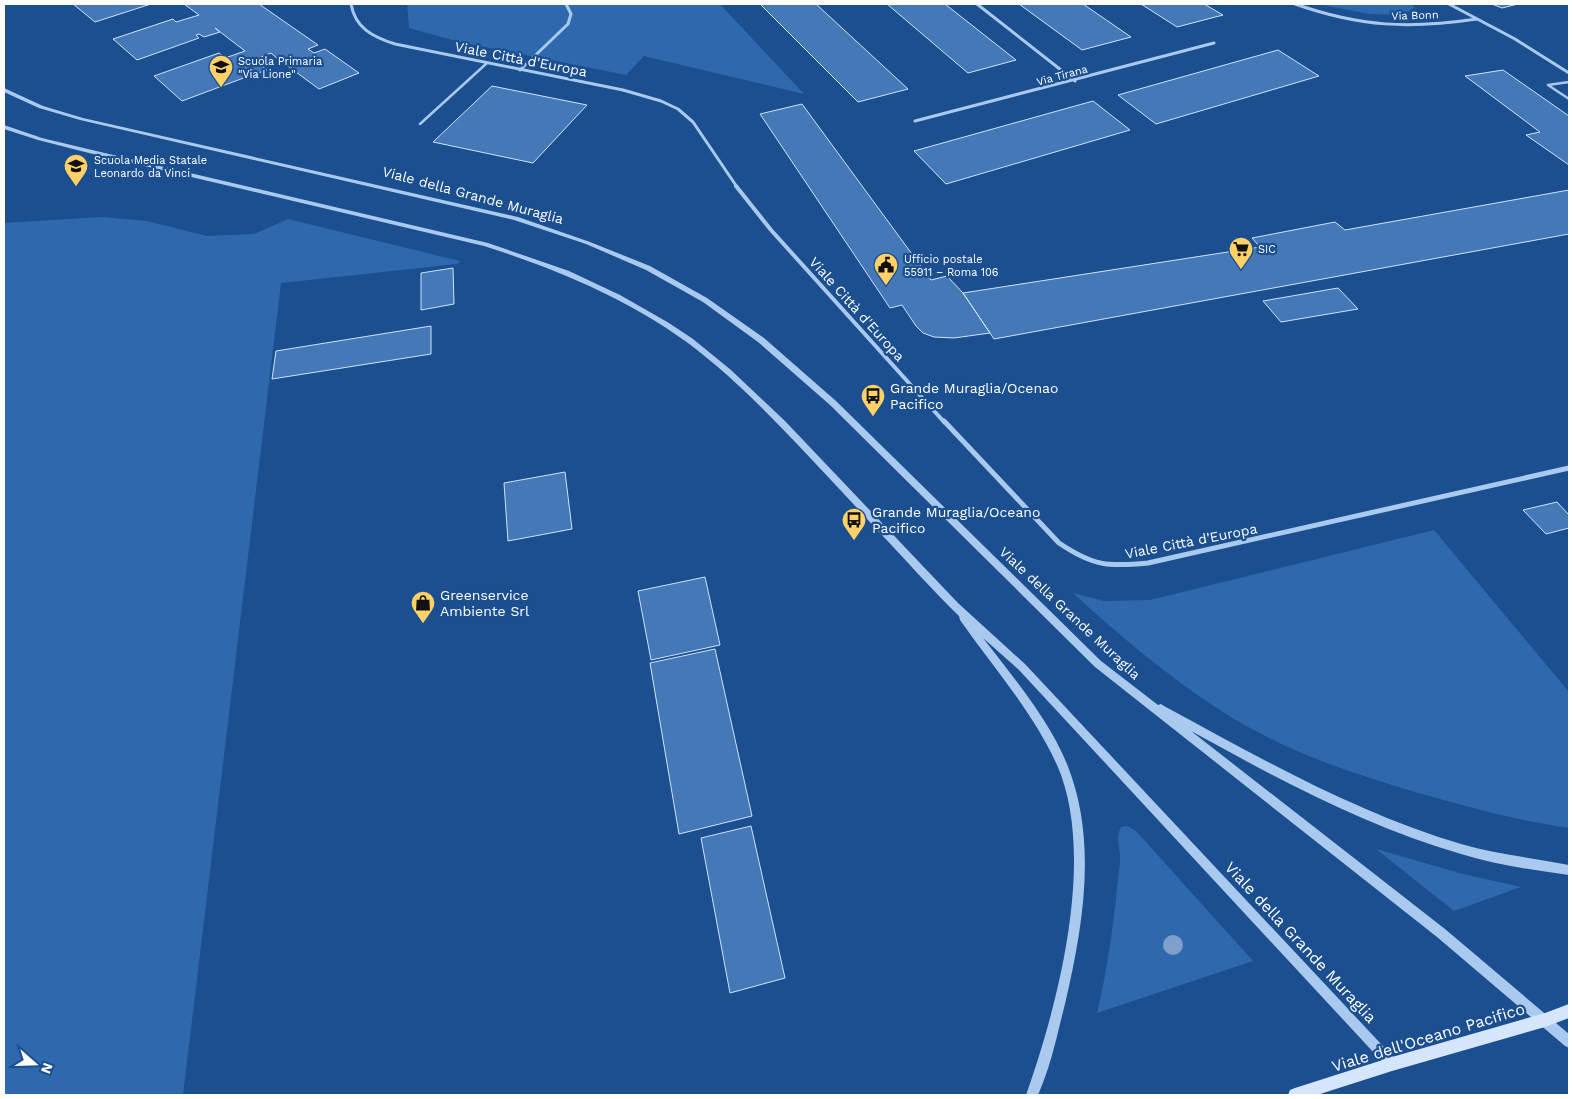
<svg xmlns="http://www.w3.org/2000/svg" width="1573" height="1099" viewBox="0 0 1573 1099" font-family="'Work Sans',sans-serif">
<style>
.green{fill:#2e69ad}
.building{fill:#4478b7;stroke:#cfe3fa}
.lines{fill:none;stroke-linecap:round;stroke-linejoin:round}
.service{stroke:#a9c9ee;stroke-width:2.5}
.minor-far2{stroke:#a9c9ee;stroke-width:3}
.minor-far1{stroke:#a9c9ee;stroke-width:4}
.minor{stroke:#a9c9ee;stroke-width:5}
.tertiary{fill:#a9c9ee;fill-rule:evenodd}
.secondary{fill:#d6e6fa;fill-rule:evenodd}
.tree{fill:#7ea0ca}
.labels{text-anchor:middle;stroke-width:4.5;stroke-linejoin:round;paint-order:stroke}
.far-street-label{font-size:11px;fill:#fff;stroke:#1b4f8f}
.far-poi-label{font-size:11px;fill:#fff;stroke:#1b4f8f;text-anchor:start}
.street-label{font-size:14px;fill:#fff;stroke:#1b4f8f}
.poi-label{font-size:14px;fill:#fff;stroke:#1b4f8f;text-anchor:start}
.near-street-label{font-size:16px;fill:#fff;stroke:#1b4f8f}
</style>
<rect width="100%" height="100%" fill="#1b4f8f"/>
<!-- green -->
<path class="green" d="M407 4H720L804 94 644 56 626 75 460 42 409 28Z
M1318 4H1411L1415 7 1404 15 1370 14Z
M102 217 147 221 207 236 254 234 288 219 460 261 457 264 281 283 183 1095H4V223Z
M1434 530 1569 692V828C1519 821 1471 808 1422 794 1353 774 1281 750 1220 710 1167 676 1119 635 1073 593L1104 601 1150 600Z
M1127 826 1136 831 1253 961 1097 1013C1109 963 1115 912 1120 861 1121 850 1115 837 1121 827Z
M1376 849 1463 874 1521 887 1454 911Z"/>
<!-- building -->
<path class="building" d="M73 4H151L95 22Z
M184 4H259L318 45 308 49 314 53 325 49 359 73 319 89 285 64 291 61 285 57 279 60 271 53 254 60 267 70 252 75 247 72 244 73 249 76 182 101 154 76 219 53 225 58 245 51 215 28 220 32 204 37 199 34 196 35 199 38 137 60 113 39 173 19 176 22 199 15Z
M760 4H816L908 89 858 102Z
M887 4H945L1016 60 968 73Z
M1019 4H1083L1131 37 1082 50Z
M1141 4H1204L1223 15 1177 27Z
M1492 4H1518L1502 8Z
M1278 50 1319 76 1156 124 1118 95Z
M1503 70 1569 116V165L1526 135 1540 132 1465 76Z
M492 86 587 105 533 163 433 142Z
M1093 101 1130 130 946 184 914 151Z
M802 104 931 280 947 276 963 293 990 333 954 338 934 337 923 333 916 326 902 305 890 308 760 114Z
M1569 190V234L994 339 963 293 1260 247 1252 238 1335 222 1345 230Z
M453 268 454 304 421 310V273Z
M1338 288 1358 309 1281 322 1263 301Z
M431 326V354L272 379 276 351Z
M565 472 572 529 508 541 504 483Z
M1557 502 1569 515V528L1546 534 1523 510Z
M705 577 720 645 651 660 638 591Z
M715 649 752 816 679 834 650 663Z
M751 826 785 978 730 993 701 838Z"/>
<g class="lines">
<!-- service -->
<path class="service" d="M1569 82 1548 85 1569 99
M420 124 487 63"/>
<!-- minor-far2 -->
<path class="minor-far2" d="M351 4C355 28 373 37 395 44L623 90 661 101 678 109 693 122 737 187
M977 4 1075 81
M1295 4C1361 27 1409 29 1477 19
M1449 4 1515 39 1569 73
M520 70 568 24 571 14 566 4
M915 121 1214 43"/>
<!-- minor-far1 -->
<path class="minor-far1" d="M736 186 771 230 945 423"/>
<!-- minor -->
<path class="minor" d="M944 421 1059 543C1093 566 1108 567 1148 563L1569 468"/>
<!-- tertiary -->
<path class="tertiary" d="M4 88 43 106 83 118 518 217 590 242 650 266 707 298 764 338 836 401 1101 661 1158 705 1161 704 1164 706C1260 758 1356 813 1461 844 1496 854 1533 858 1569 865V875C1533 870 1496 865 1461 854 1365 826 1278 779 1191 731L1445 929 1569 1034V1048L1565 1046 1437 937 1095 667 830 405 758 342 703 302 646 270 586 244 514 220 80 120 39 108 4 92Z
M4 125 42 138 92 150 488 243 569 271 620 295 669 323 693 339 731 370 785 421 958 603 1025 664 1396 1060 1398 1064 1396 1068 1392 1070 1388 1068 1019 670 983 638C1013 677 1048 718 1067 764 1098 841 1083 926 1065 1004 1057 1035 1051 1066 1038 1095H1026C1058 1005 1097 856 1057 765 1033 712 993 667 960 620L959 616C931 589 905 559 878 531 852 502 825 474 798 445 764 409 728 373 688 343 626 298 556 269 484 246L89 153 38 140 4 129Z"/>
<!-- secondary -->
<path class="secondary" d="M1569 1004V1018L1545 1027 1392 1071 1317 1095H1288L1290 1090 1295 1088 1392 1057 1545 1013Z"/>
</g>
<!-- trees -->
<circle class="tree" cx="1173" cy="945" r="10"/>
<!-- icons -->
<defs>
<symbol id="school-pin" viewBox="-11 -11 22 30"><path d="M0 17L-7.5 6A9.5 9.5 0 1 1 7.5 6Z" fill="#ffd166" stroke="#1b4f8f"/><path d="M0-5L7-2L0 1L-7-2ZM-4 1L0 2.5L4 1V4Q0 6-4 4Z" fill="#111"/></symbol>
<symbol id="supermarket-pin" viewBox="-11 -11 22 30"><path d="M0 17L-7.5 6A9.5 9.5 0 1 1 7.5 6Z" fill="#ffd166" stroke="#1b4f8f"/><path d="M-6-5.5h2.5l.6 2H6L4.5 2H-2.5L-4.4-4H-6ZM-1.5 3.2a1.3 1.3 0 1 0 .1 0ZM3 3.2a1.3 1.3 0 1 0 .1 0Z" fill="#111"/></symbol>
<symbol id="civic-pin" viewBox="-11 -11 22 30"><path d="M0 17L-7.5 6A9.5 9.5 0 1 1 7.5 6Z" fill="#ffd166" stroke="#1b4f8f"/><path d="M-.6-6.5H3V-4.5H.6V-3L4-1V1h2V6H-6V1h2V-1L-.6-3ZM-1.2 2.5V6h2.4V2.5Z" fill="#111"/></symbol>
<symbol id="bus-pin" viewBox="-11 -11 22 30"><path d="M0 17L-7.5 6A9.5 9.5 0 1 1 7.5 6Z" fill="#ffd166" stroke="#1b4f8f"/><path d="M-5-6H5V4H4V6H2V4H-2V6H-4V4H-5ZM-3.5-4V0h7V-4ZM-3.5 1.2v1.5H-2V1.2ZM2 1.2v1.5H3.5V1.2Z" fill="#111"/></symbol>
<symbol id="shop-pin" viewBox="-11 -11 22 30"><path d="M0 17L-7.5 6A9.5 9.5 0 1 1 7.5 6Z" fill="#ffd166" stroke="#1b4f8f"/><path d="M-5-2.5h2.3a2.7 3.5 0 0 1 5.4 0H5L5.5 6h-11ZM-1.5-2.5h3a1.5 2.3 0 0 0-3 0Z" fill="#111"/></symbol>
</defs>
<g fill-rule="evenodd">
<use href="#school-pin" x="207" y="53" width="28" height="38"/>
<use href="#school-pin" x="62" y="152" width="28" height="38"/>
<use href="#supermarket-pin" x="1227" y="235" width="28" height="38"/>
<use href="#civic-pin" x="872" y="251" width="28" height="38"/>
<use href="#bus-pin" x="859" y="382" width="28" height="38"/>
<use href="#bus-pin" x="840" y="506" width="28" height="38"/>
<use href="#shop-pin" x="409" y="589" width="28" height="38"/>
</g>
<g class="labels">
<!-- far-street labels -->
<g class="far-street-label">
<text transform="translate(1415 15) rotate(-2)" y="4">Via Bonn</text>
<text transform="translate(1062 75) rotate(-15)" y="4">Via Tirana</text>
</g>
<!-- far-poi labels -->
<g class="far-poi-label">
<text x="238" y="65">Scuola Primaria<tspan x="238" dy="13">"Via Lione"</tspan></text>
<text x="94" y="164">Scuola Media Statale<tspan x="94" dy="13">Leonardo da Vinci</tspan></text>
<text x="1258" y="253">SIC</text>
<text x="904" y="263">Ufficio postale<tspan x="904" dy="13">55911 – Roma 106</tspan></text>
</g>
<!-- street labels -->
<g class="street-label">
<text transform="translate(521 59) rotate(11)" y="5">Viale Città d'Europa</text>
<text transform="translate(473 195) rotate(15)" y="5">Viale della Grande Muraglia</text>
<text transform="translate(857 309) rotate(48)" y="5">Viale Città d'Europa</text>
<text transform="translate(1191 541) rotate(-11)" y="5">Viale Città d'Europa</text>
<text transform="translate(1070 613) rotate(43)" y="5">Viale della Grande Muraglia</text>
</g>
<!-- poi labels -->
<g class="poi-label">
<text x="890" y="393">Grande Muraglia/Ocenao<tspan x="890" dy="16">Pacifico</tspan></text>
<text x="872" y="517">Grande Muraglia/Oceano<tspan x="872" dy="16">Pacifico</tspan></text>
<text x="440" y="600">Greenservice<tspan x="440" dy="16">Ambiente Srl</tspan></text>
</g>
<!-- near-street labels -->
<g class="near-street-label">
<text transform="translate(1301 942) rotate(47)" y="6">Viale della Grande Muraglia</text>
<text transform="translate(1428 1037) rotate(-17)" y="6">Viale dell'Oceano Pacifico</text>
</g>
</g>
<!-- border -->
<rect width="1573" height="1099" fill="none" stroke="#ffffff" stroke-width="10"/>
<!-- north arrow -->
<g transform="translate(35 1064) rotate(110)" stroke="#1b4f8f" stroke-width="4" paint-order="stroke">
<path d="M0-4L9 19L0 12L-9 19Z" fill="#ffffff"/>
<text y="-8" font-size="14" font-weight="bold" text-anchor="middle" fill="#ffffff">N</text>
</g>
</svg>
